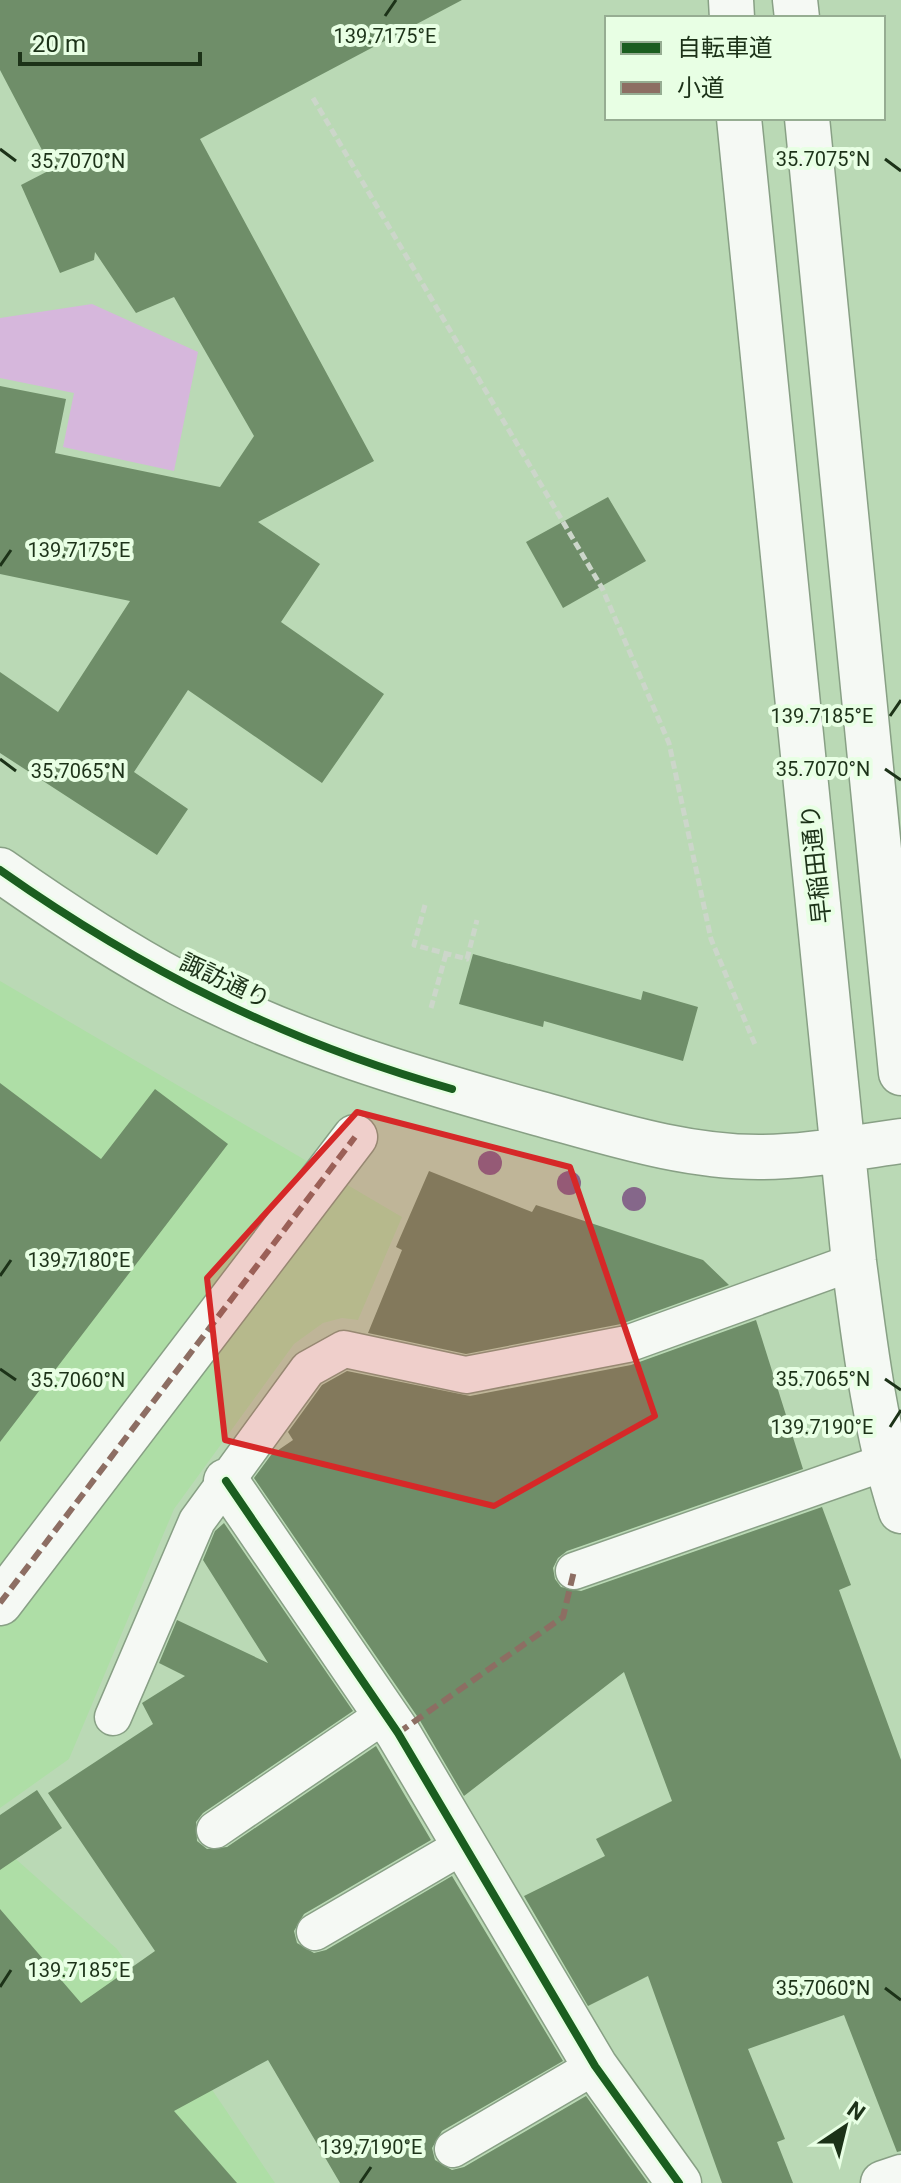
<svg xmlns="http://www.w3.org/2000/svg" width="901" height="2183" viewBox="0 0 901 2183" font-family="Roboto,'Noto Sans JP',sans-serif">
<style>
.built{fill:#aedea6}
.green{fill:#d6b7dc}
.building{fill:#6f8e69}
.lines{fill:none;stroke-linecap:round;stroke-linejoin:round}
.lane-casing{stroke:#88a085;stroke-width:39}
.street-casing{stroke:#88a085;stroke-width:47}
.primary-casing{stroke:#88a085;stroke-width:47}
.path{stroke:#ccd6ca;stroke-width:5;stroke-dasharray:8 4;stroke-linecap:butt}
.lane{stroke:#f5f9f4;stroke-width:36}
.street{stroke:#f5f9f4;stroke-width:44}
.primary{stroke:#f5f9f4;stroke-width:44}
.quiet{stroke:#8d6e63;stroke-width:6;stroke-dasharray:12 6;stroke-linecap:butt}
.cycleway-casing{stroke:#e8ffe4;stroke-width:13}
.cycleway{stroke:#1b5e20;stroke-width:8}
.tree{fill:#85678a}
.marked{fill:#d62828;fill-opacity:0.2;stroke:#d62828;stroke-width:6;stroke-linejoin:round}
.ticks{fill:none;stroke:#1c3218;stroke-width:3}
.labels{text-anchor:middle;stroke-width:8;stroke-linejoin:round;paint-order:stroke}
.street-label{font-size:24px;fill:#1c3218;stroke:#e8ffe4}
.ticks-label{font-size:20px;text-anchor:middle;fill:#1c3218;stroke:#e8ffe4;stroke-width:8;stroke-linejoin:round;paint-order:stroke}
</style>
<rect width="100%" height="100%" fill="#bad9b5"/>
<!-- built -->
<path class="built" d="M0 981 402 1217 358 1320 342 1318 323 1323 294 1344 174 1509 69 1759 0 1808Z
M0 1845 117 1949 275 2183H0Z"/>
<!-- green -->
<path class="green" d="M92 304 198 352 174 471 63 447 74 393 0 378V318Z"/>
<!-- building -->
<path class="building" d="M0 0H462L200 139 374 461 258 522 320 564 281 622 384 694 322 783 188 690 134 772 188 809 157 855 0 753V672L58 712 130 601 0 574V386L66 399 55 453 220 487 254 436 174 297 136 313 95 252 94 260 60 273 21 185 52 169 0 70Z
M608 497 646 561 563 608 526 542Z
M473 954 641 1000 643 991 698 1007 683 1061 544 1021 543 1027 459 1004Z
M0 1083 101 1159 155 1089 228 1144 0 1442Z
M429 1171 532 1212 536 1205 703 1260 729 1285 621 1324 466 1354 368 1333 402 1250 396 1247Z
M756 1320 803 1469 567 1551 558 1558 553 1568 555 1579 561 1587 581 1591 822 1507 851 1585 839 1590 901 1760V2151L897 2152 844 2015 748 2049 785 2139 777 2142 793 2183H722L648 1976 588 2006 524 1896 605 1856 596 1839 672 1801 624 1672 464 1796 419 1719 254 1478 271 1455 293 1440 288 1432 322 1385 347 1371 470 1396 631 1365Z
M224 1523 353 1711 203 1813 196 1822 197 1841 207 1849 227 1847 376 1746 431 1840 304 1914 294 1931 297 1943 314 1953 326 1950 452 1876 563 2061 442 2131 432 2148 435 2160 452 2170 464 2167 586 2096 648 2183H340L268 2060 174 2111 237 2183H0V1909L81 2003 155 1951 48 1793 153 1724 142 1703 185 1676 159 1663 177 1620 268 1663 203 1560 215 1531Z
M37 1790 62 1828 0 1870V1815Z"/>
<g class="lines">
<defs>
<path id="lane" d="M574 1571 886 1462
M113 1717 197 1521 308 1369 344 1349 466 1375 627 1344 854 1262
M215 1830 384 1715
M315 1932 464 1845
M453 2149 595 2066"/>
<path id="street" d="M226 1481 398 1733 595 2066 679 2183
M0 1603 355 1137
M883 2183 901 2177"/>
<path id="primary" d="M731 0 732 18
M795 0 797 18
M739 118 854 1262C865 1347 875 1430 901 1511
M807 118 901 1073
M0 870C57 910 117 950 179 983 292 1043 415 1079 537 1113 610 1133 686 1158 763 1157 808 1157 856 1147 901 1141"/>
</defs>
<!-- lane casing -->
<use href="#lane" class="lane-casing"/>
<!-- street casing -->
<use href="#street" class="street-casing"/>
<!-- primary casing -->
<use href="#primary" class="primary-casing"/>
<!-- path -->
<path class="path" d="M313 98 602 588 669 743 711 939 756 1047
M425 905 414 945 467 959 477 920
M431 1008 446 954"/>
<!-- lane -->
<use href="#lane" class="lane"/>
<!-- street -->
<use href="#street" class="street"/>
<!-- primary -->
<use href="#primary" class="primary"/>
<!-- quiet -->
<path class="quiet" d="M0 1603 355 1137
M398 1733 563 1617 574 1571"/>
<defs>
<path id="cycleway" d="M0 870C142 970 285 1042 452 1089
M226 1481 398 1733 595 2066 679 2183"/>
</defs>
<!-- cycleway casing -->
<use href="#cycleway" class="cycleway-casing"/>
<!-- cycleway -->
<use href="#cycleway" class="cycleway"/>
</g>
<!-- trees -->
<g class="tree">
<circle cx="490" cy="1163" r="12"/>
<circle cx="569" cy="1183" r="12"/>
<circle cx="634" cy="1199" r="12"/>
</g>
<!-- marked area -->
<path class="marked" d="M357 1112 570 1167 655 1416 494 1506 225 1440 207 1278Z"/>
<!-- ticks -->
<path class="ticks" d="M385 16 396 0M0 149 16 161M885 159 901 171M0 566 11 550M890 716 901 700M0 759 16 771M885 769 901 780M0 1276 11 1260M0 1369 16 1380M885 1379 901 1390M890 1427 901 1410M0 1987 11 1970M885 1988 901 2000M360 2183 371 2167"/>
<g class="labels">
<!-- street labels -->
<g class="street-label">
<text transform="translate(816 864) rotate(-96)" y="8">早稲田通り</text>
<text transform="translate(225 981) rotate(25)" y="8">諏訪通り</text>
</g>
</g>
<g class="ticks-label">
<text x="385" y="43">139.7175°E</text>
<text x="823" y="166">35.7075°N</text>
<text x="78" y="168">35.7070°N</text>
<text x="79" y="557">139.7175°E</text>
<text x="822" y="723">139.7185°E</text>
<text x="823" y="776">35.7070°N</text>
<text x="78" y="778">35.7065°N</text>
<text x="79" y="1267">139.7180°E</text>
<text x="823" y="1386">35.7065°N</text>
<text x="78" y="1387">35.7060°N</text>
<text x="822" y="1434">139.7190°E</text>
<text x="79" y="1977">139.7185°E</text>
<text x="823" y="1995">35.7060°N</text>
<text x="371" y="2154">139.7190°E</text>
</g>
<!-- legend -->
<rect x="605" y="16" width="280" height="104" fill="#e8ffe4" stroke="#96ad92" stroke-width="2"/>
<rect x="621" y="42" width="40" height="12" fill="#1b5e20" stroke="#96ad92" stroke-width="2"/>
<text x="677" y="56" font-size="24" fill="#1c3218">自転車道</text>
<rect x="621" y="82" width="40" height="12" fill="#8d6e63" stroke="#96ad92" stroke-width="2"/>
<text x="677" y="96" font-size="24" fill="#1c3218">小道</text>
<!-- north arrow -->
<g transform="translate(845 2127) rotate(35)" stroke="#e8ffe4" stroke-width="6" paint-order="stroke">
<path d="M0-6L14 30L0 20L-14 30Z" fill="#1c3218"/>
<text y="-12" font-size="22" font-weight="bold" text-anchor="middle" fill="#1c3218">N</text>
</g>
<!-- scale -->
<path d="M20 52v12h180v-12" fill="none" stroke="#1c3218" stroke-width="4"/>
<text x="32" y="52" font-size="24" fill="#1c3218" stroke="#e8ffe4" stroke-width="6" paint-order="stroke">20 m</text>
</svg>
